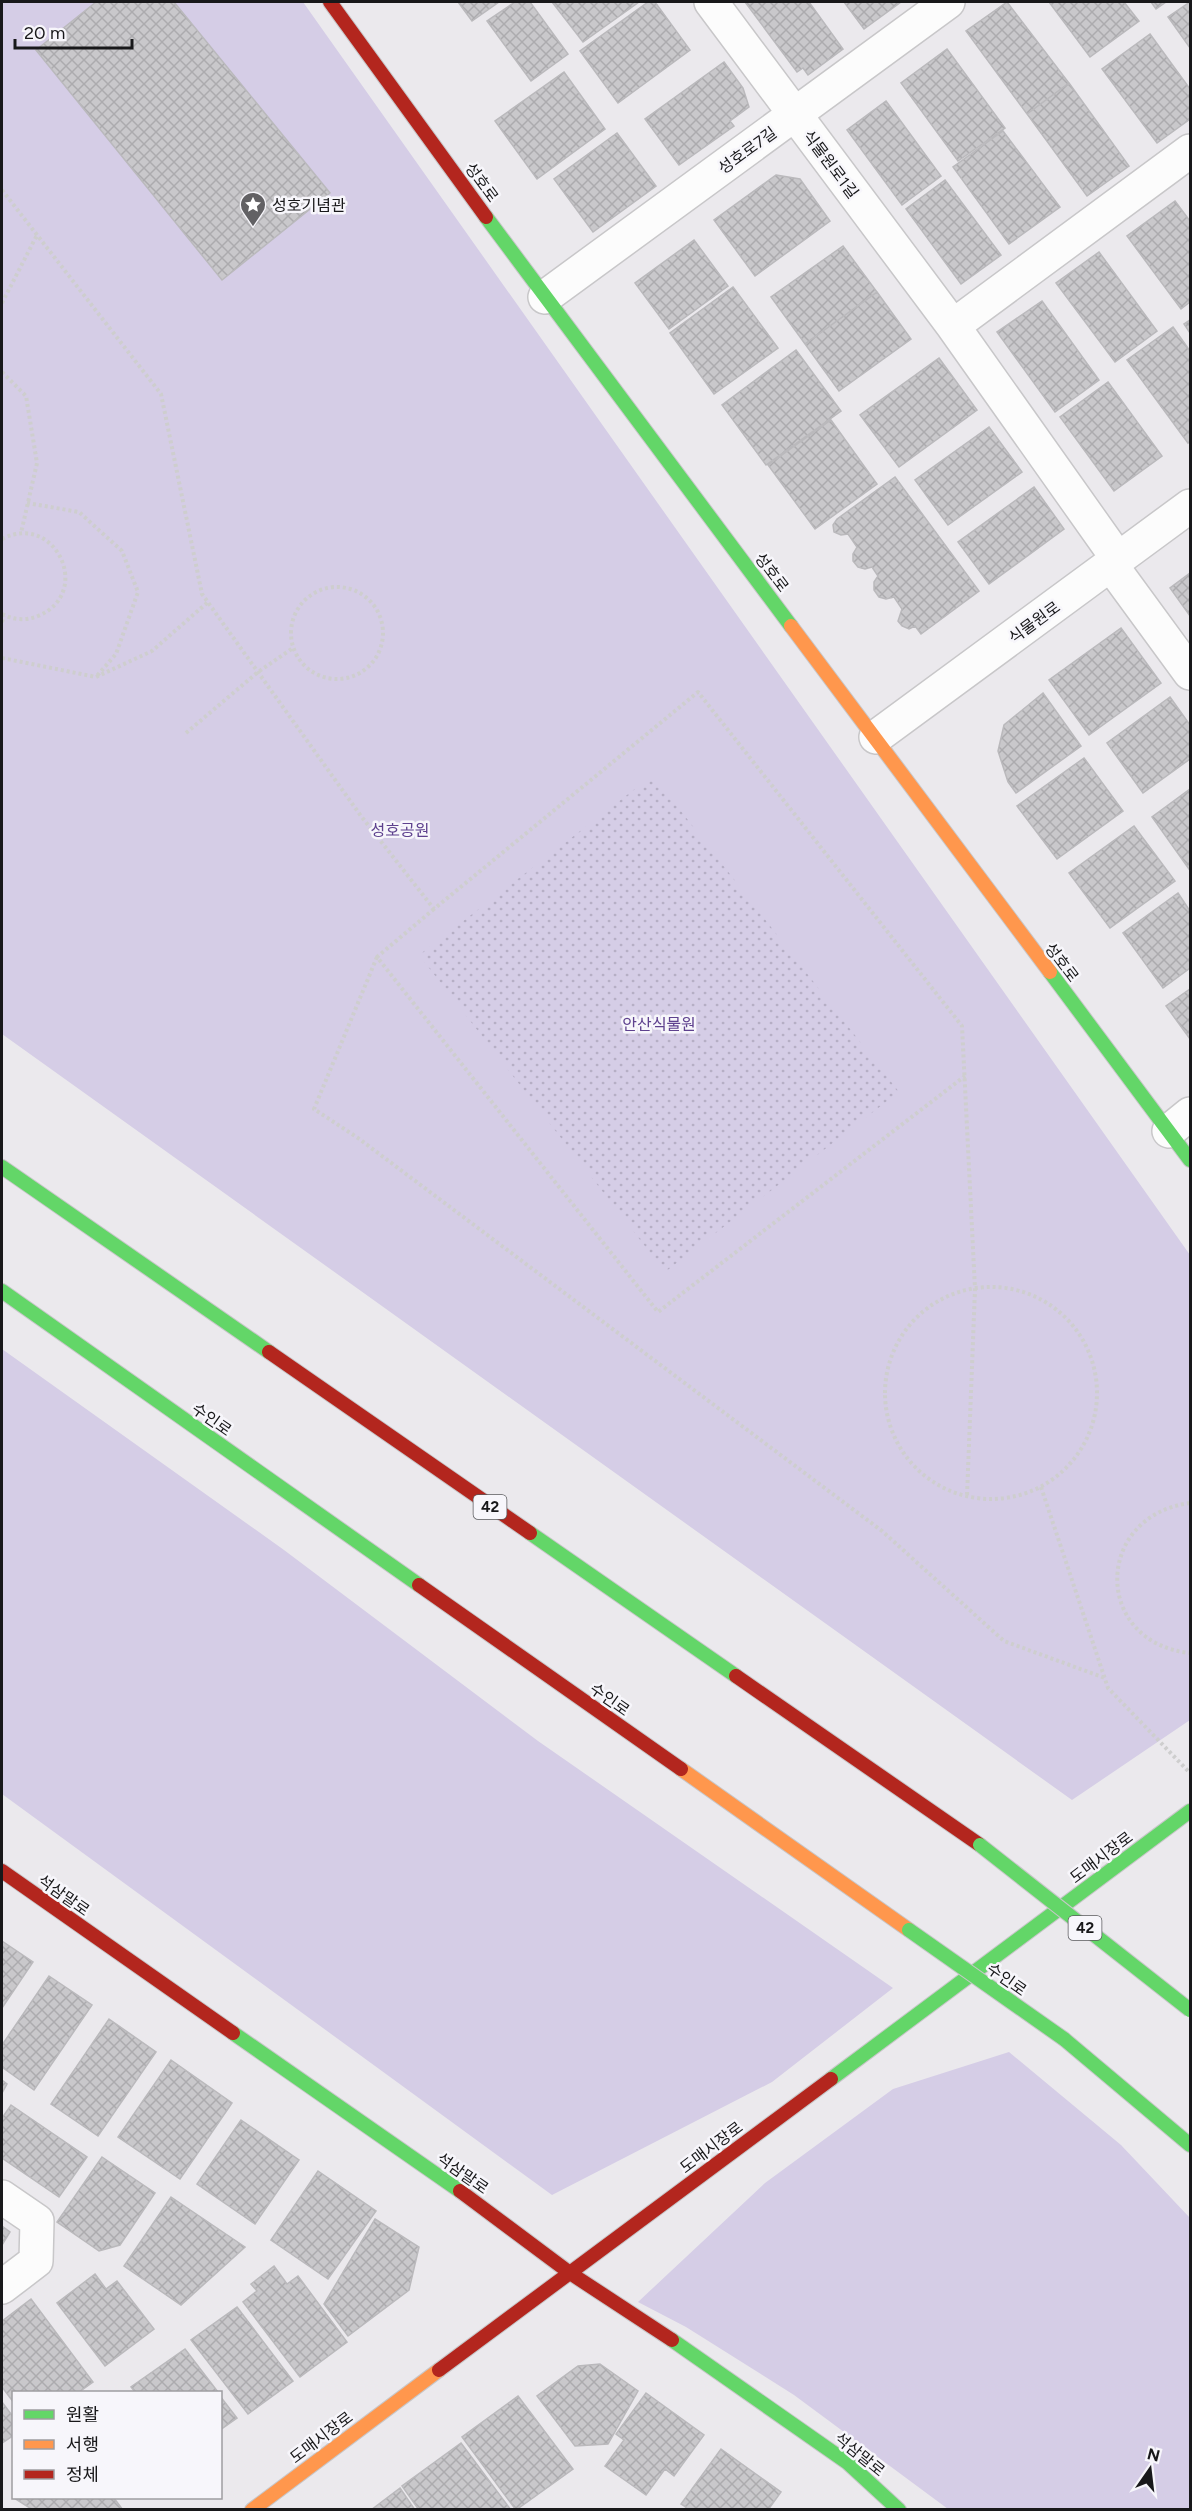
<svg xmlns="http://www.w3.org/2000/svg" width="1192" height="2511" viewBox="0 0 1192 2511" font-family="Figtree,'Noto Sans KR',sans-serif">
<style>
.park{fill:#d5cde6}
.garden{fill:url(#garden-dots)}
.building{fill:url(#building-cross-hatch);stroke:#bab9bc;stroke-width:1.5}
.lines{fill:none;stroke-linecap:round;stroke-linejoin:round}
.street-casing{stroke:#c8c7c9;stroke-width:36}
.fast-casing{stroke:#c8c7c9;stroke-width:16}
.slow-casing{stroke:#c8c7c9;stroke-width:16}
.jam-casing{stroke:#c8c7c9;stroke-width:16}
.path{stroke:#cecece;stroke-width:4;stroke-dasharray:3 3;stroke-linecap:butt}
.street{stroke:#fcfcfc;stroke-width:33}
.fast{stroke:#63d668;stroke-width:14}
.slow{stroke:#ff974d;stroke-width:14}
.jam{stroke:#b3261e;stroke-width:14}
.fast-bridge-casing{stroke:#c8c7c9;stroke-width:16;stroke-linecap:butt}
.fast-bridge{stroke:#63d668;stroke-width:14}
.labels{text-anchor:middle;stroke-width:5;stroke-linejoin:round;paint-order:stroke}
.shield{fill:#f7f6fb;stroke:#5b5b5e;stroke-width:1.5}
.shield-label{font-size:15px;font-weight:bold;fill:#18181a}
.street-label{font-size:16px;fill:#18181a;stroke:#f7f6fb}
.poi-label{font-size:16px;fill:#18181a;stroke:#f7f6fb;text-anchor:start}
.park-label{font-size:16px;fill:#5e418e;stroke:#f7f6fb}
</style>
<defs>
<pattern id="garden-dots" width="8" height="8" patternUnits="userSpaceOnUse" patternTransform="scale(1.5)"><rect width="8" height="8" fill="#d5cde6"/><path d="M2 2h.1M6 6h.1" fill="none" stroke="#b6afc5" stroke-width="1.8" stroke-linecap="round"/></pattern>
<pattern id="building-cross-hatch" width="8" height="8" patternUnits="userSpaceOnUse" patternTransform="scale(1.5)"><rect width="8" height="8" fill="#c9c8cb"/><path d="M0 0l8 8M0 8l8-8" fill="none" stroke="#acabae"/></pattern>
</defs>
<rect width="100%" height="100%" fill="#ebe9ed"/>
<!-- park -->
<path class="park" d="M2 2H303L1190 1255V1720L1072 1800 2 1034Z
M2 1349 284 1550 538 1741 893 1988 772 2082 552 2195 2 1794Z
M1009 2052 1121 2145 1190 2218V2509H948L794 2395 686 2327 638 2302 765 2183 893 2089Z"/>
<!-- garden -->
<path class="garden" d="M653 775 899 1092 665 1272 419 955Z"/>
<!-- building -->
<path class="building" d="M96 2H174L330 193 222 280 36 50Z
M458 2H499L472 21Z
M515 2H530L568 54 531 81 487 21Z
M552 2H639L583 42Z
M648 2H655L690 50 618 103 580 51Z
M745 2H809L843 49 808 75 803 68 797 72Z
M844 2H901L864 29Z
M1007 2 1069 83 1027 114 966 31Z
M1049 2H1124L1139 21 1090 57Z
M1151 2H1166L1156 9Z
M1190 2V48L1168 17Z
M1150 34 1190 89V119L1157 143 1102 69Z
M947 49 1005 128 958 161 901 83Z
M724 62 743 88 749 107 730 121 734 126 679 165 645 119Z
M564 72 605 129 537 179 495 121Z
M1069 83 1129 166 1087 196 1027 114Z
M886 101 941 176 902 205 847 130Z
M1003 131 1060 207 1009 244 953 167Z
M617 133 656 186 593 232 554 179Z
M776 175 800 179 830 221 755 276 714 220Z
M945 180 1001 255 961 284 906 209Z
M1175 201 1190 221V302L1181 309 1127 236Z
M694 240 728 286 669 329 635 283Z
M843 246 877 292 805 344 771 297Z
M1099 252 1157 331 1115 362 1056 283Z
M733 287 778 348 714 394 670 333Z
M877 292 911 339 839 391 805 344Z
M1042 301 1099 380 1055 412 997 332Z
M1190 320V333L1184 324Z
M1173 327 1190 351V441L1188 443 1127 360Z
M796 350 841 411 766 465 722 405Z
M939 358 977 410 899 467 860 415Z
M1108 382 1162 456 1114 491 1060 417Z
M831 420 877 484 815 529 768 465Z
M989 427 1022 472 948 525 915 480Z
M895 477 979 591 921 634 915 626 909 629 902 626 898 621 902 609 894 597 886 599 879 597 874 590V582L878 576 872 567 865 569 858 567 853 561V554L857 547 848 534 841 535 834 532 833 525 837 519Z
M1034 487 1064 529 989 584 958 542Z
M1190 573V616L1170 588Z
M1121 628 1161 683 1089 735 1049 680Z
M1043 693 1081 746 1016 793 1008 782 998 751 1004 725Z
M1170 697 1190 725V759L1143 793 1107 743Z
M1084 758 1123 811 1057 859 1017 806Z
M1190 789V868L1189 869 1152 817Z
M1134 826 1175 881 1110 928 1069 873Z
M1178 893 1190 911V968L1163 988 1123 933Z
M1190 989V1039L1166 1006Z
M2 1941 33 1962 2 2008Z
M49 1976 92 2005 34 2090 2 2067V2045Z
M109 2019 156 2052 98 2136 51 2104Z
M171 2060 232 2103 180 2179 118 2137Z
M2 2080 7 2084 2 2093Z
M11 2105 87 2157 59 2197 2 2158V2118Z
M241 2120 299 2160 255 2224 197 2184Z
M102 2157 155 2193 120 2245 99 2251 57 2222Z
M318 2171 376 2211 328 2279 271 2240Z
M171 2197 245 2247 181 2305 124 2266Z
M375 2219 419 2247 409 2290 348 2336 324 2304Z
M2 2226 10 2232 2 2245Z
M274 2266 287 2284 298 2276 347 2342 300 2377 243 2302 257 2291 251 2284Z
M95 2274 106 2289 117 2281 154 2329 105 2366 57 2303Z
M31 2299 93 2382 79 2392H14V2403L2 2387V2321Z
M237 2307 293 2381 248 2414 191 2340Z
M185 2349 218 2392H135L131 2387Z
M600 2364 638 2391 608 2444 575 2446 537 2396 578 2366Z
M646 2393 704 2435 674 2476 665 2469 646 2495 605 2466 624 2440 616 2434Z
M220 2396 237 2418 220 2430Z
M518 2396 573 2469 516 2510 462 2437Z
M2 2402 14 2418V2435L2 2443Z
M461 2443 511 2510H419L402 2486Z
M721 2449 781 2492 768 2510H684L686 2507 681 2504Z
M400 2488 415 2510H371Z
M14 2498H114L123 2510H33Z"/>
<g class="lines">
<defs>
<path id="street" d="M711 2 953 326 1118 559
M545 297 948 2
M953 326 1190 151
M1111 565 1190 673
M876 737 1190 506
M1169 1131 1190 1114
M2 2197 37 2221 36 2261 2 2287"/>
<path id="fast" d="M486 217 791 626
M1050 972 1190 1160
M2 1167 269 1352
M2 1291 419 1585
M530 1533 736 1676
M233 2033 460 2191
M1064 2039 1190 2145
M831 2079 1190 1811
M672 2340 848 2463 899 2510"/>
<path id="slow" d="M791 626 1050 972
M681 1769 909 1930
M252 2510 439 2370"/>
<path id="jam" d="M330 2 486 217
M269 1352 530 1533
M419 1585 681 1769
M736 1676 980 1845
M2 1871 233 2033
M460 2191 570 2273 672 2340
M439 2370 831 2079"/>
</defs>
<!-- street casing -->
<use href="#street" class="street-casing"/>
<!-- fast casing -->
<use href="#fast" class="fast-casing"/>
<!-- slow casing -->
<use href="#slow" class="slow-casing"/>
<!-- jam casing -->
<use href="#jam" class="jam-casing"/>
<!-- path -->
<path class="path" d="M2 190 161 394 202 594 361 816 434 909 698 692 962 1026 975 1289 967 1496
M2 303 37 235
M2 372 26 396 37 463 21 533
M27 503 79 512 122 551 138 592 116 654 96 677
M2 539C55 511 94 593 38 616 26 621 13 620 2 614
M291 633a46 46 0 1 1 92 0a46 46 0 1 1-92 0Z
M2 622 4 616
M2 658 96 677 152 651 208 602
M186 733 258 672 293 648
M434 909 377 957 658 1312 965 1076
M377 957 314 1109 358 1138 882 1531 1004 1641 1105 1678
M885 1393a106 106 0 1 1 212 0a106 106 0 1 1-212 0Z
M1041 1487 1108 1688 1190 1773
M1190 1503C1093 1516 1093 1643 1190 1653"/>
<!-- street -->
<use href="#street" class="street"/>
<!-- fast -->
<use href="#fast" class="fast"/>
<!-- slow -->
<use href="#slow" class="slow"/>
<!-- jam -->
<use href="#jam" class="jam"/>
<defs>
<path id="fast-bridge" d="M980 1845 1190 2010
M909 1930 1064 2039"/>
</defs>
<!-- fast-bridge casing -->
<use href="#fast-bridge" class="fast-bridge-casing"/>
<!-- fast-bridge -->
<use href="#fast-bridge" class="fast-bridge"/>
</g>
<!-- icons -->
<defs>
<symbol id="sight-pin" viewBox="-11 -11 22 30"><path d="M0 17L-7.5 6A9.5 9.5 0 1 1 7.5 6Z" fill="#626164" stroke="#f7f6fb"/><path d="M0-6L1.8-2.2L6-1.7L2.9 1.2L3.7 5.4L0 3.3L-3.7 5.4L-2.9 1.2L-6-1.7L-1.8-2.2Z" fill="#fff"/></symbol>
</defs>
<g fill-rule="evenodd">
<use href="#sight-pin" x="238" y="190" width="30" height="40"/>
</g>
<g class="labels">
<!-- shield labels -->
<g class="shield">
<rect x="473.5" y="1495" width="33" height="24" rx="4.5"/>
<rect x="1068.5" y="1916" width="33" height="24" rx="4.5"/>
</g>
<g class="shield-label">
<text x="490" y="1512">42</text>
<text x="1085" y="1933">42</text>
</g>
<!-- street labels -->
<g class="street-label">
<text transform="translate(747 150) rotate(-36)" y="6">성호로7길</text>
<text transform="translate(831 164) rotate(53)" y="6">식물원로1길</text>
<text transform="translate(482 182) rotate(54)" y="6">성호로</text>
<text transform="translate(772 572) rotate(53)" y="6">성호로</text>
<text transform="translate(1034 622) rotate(-36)" y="6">식물원로</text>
<text transform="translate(1062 962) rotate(53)" y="6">성호로</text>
<text transform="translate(212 1419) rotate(35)" y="6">수인로</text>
<text transform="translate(610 1699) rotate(35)" y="6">수인로</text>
<text transform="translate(1101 1857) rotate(-37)" y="6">도매시장로</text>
<text transform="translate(64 1895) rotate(35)" y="6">석삼말로</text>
<text transform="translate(1007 1979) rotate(35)" y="6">수인로</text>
<text transform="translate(711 2147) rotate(-37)" y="6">도매시장로</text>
<text transform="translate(463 2173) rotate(35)" y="6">석삼말로</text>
<text transform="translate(321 2437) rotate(-37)" y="6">도매시장로</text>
<text transform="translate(860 2454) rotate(39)" y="6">석삼말로</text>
</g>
<!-- poi labels -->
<g class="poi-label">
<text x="272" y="211">성호기념관</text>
</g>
<!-- park labels -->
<g class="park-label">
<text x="400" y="836">성호공원</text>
<text x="659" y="1030">안산식물원</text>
</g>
</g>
<!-- border -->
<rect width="1192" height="2511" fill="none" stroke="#18181a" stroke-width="6"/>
<!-- legend -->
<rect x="12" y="2391" width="210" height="108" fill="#f7f6fb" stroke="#9e9da1" stroke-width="1.5"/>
<rect x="24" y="2410" width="30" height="9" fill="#63d668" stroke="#9e9da1" stroke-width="1.5"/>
<text x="66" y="2421" font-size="18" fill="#18181a">원활</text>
<rect x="24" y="2440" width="30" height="9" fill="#ff974d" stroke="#9e9da1" stroke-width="1.5"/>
<text x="66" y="2451" font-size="18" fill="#18181a">서행</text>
<rect x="24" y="2470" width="30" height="9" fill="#b3261e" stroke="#9e9da1" stroke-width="1.5"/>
<text x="66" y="2481" font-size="18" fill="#18181a">정체</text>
<!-- north arrow -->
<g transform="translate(1150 2469) rotate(14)" stroke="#f7f6fb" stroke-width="4.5" paint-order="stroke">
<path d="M0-4.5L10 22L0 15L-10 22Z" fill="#18181a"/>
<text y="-9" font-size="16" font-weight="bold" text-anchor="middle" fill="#18181a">N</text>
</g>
<!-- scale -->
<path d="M15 39v9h117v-9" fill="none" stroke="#18181a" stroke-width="3"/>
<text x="24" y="39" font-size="18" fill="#18181a" stroke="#f7f6fb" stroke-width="4.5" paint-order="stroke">20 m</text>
</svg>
